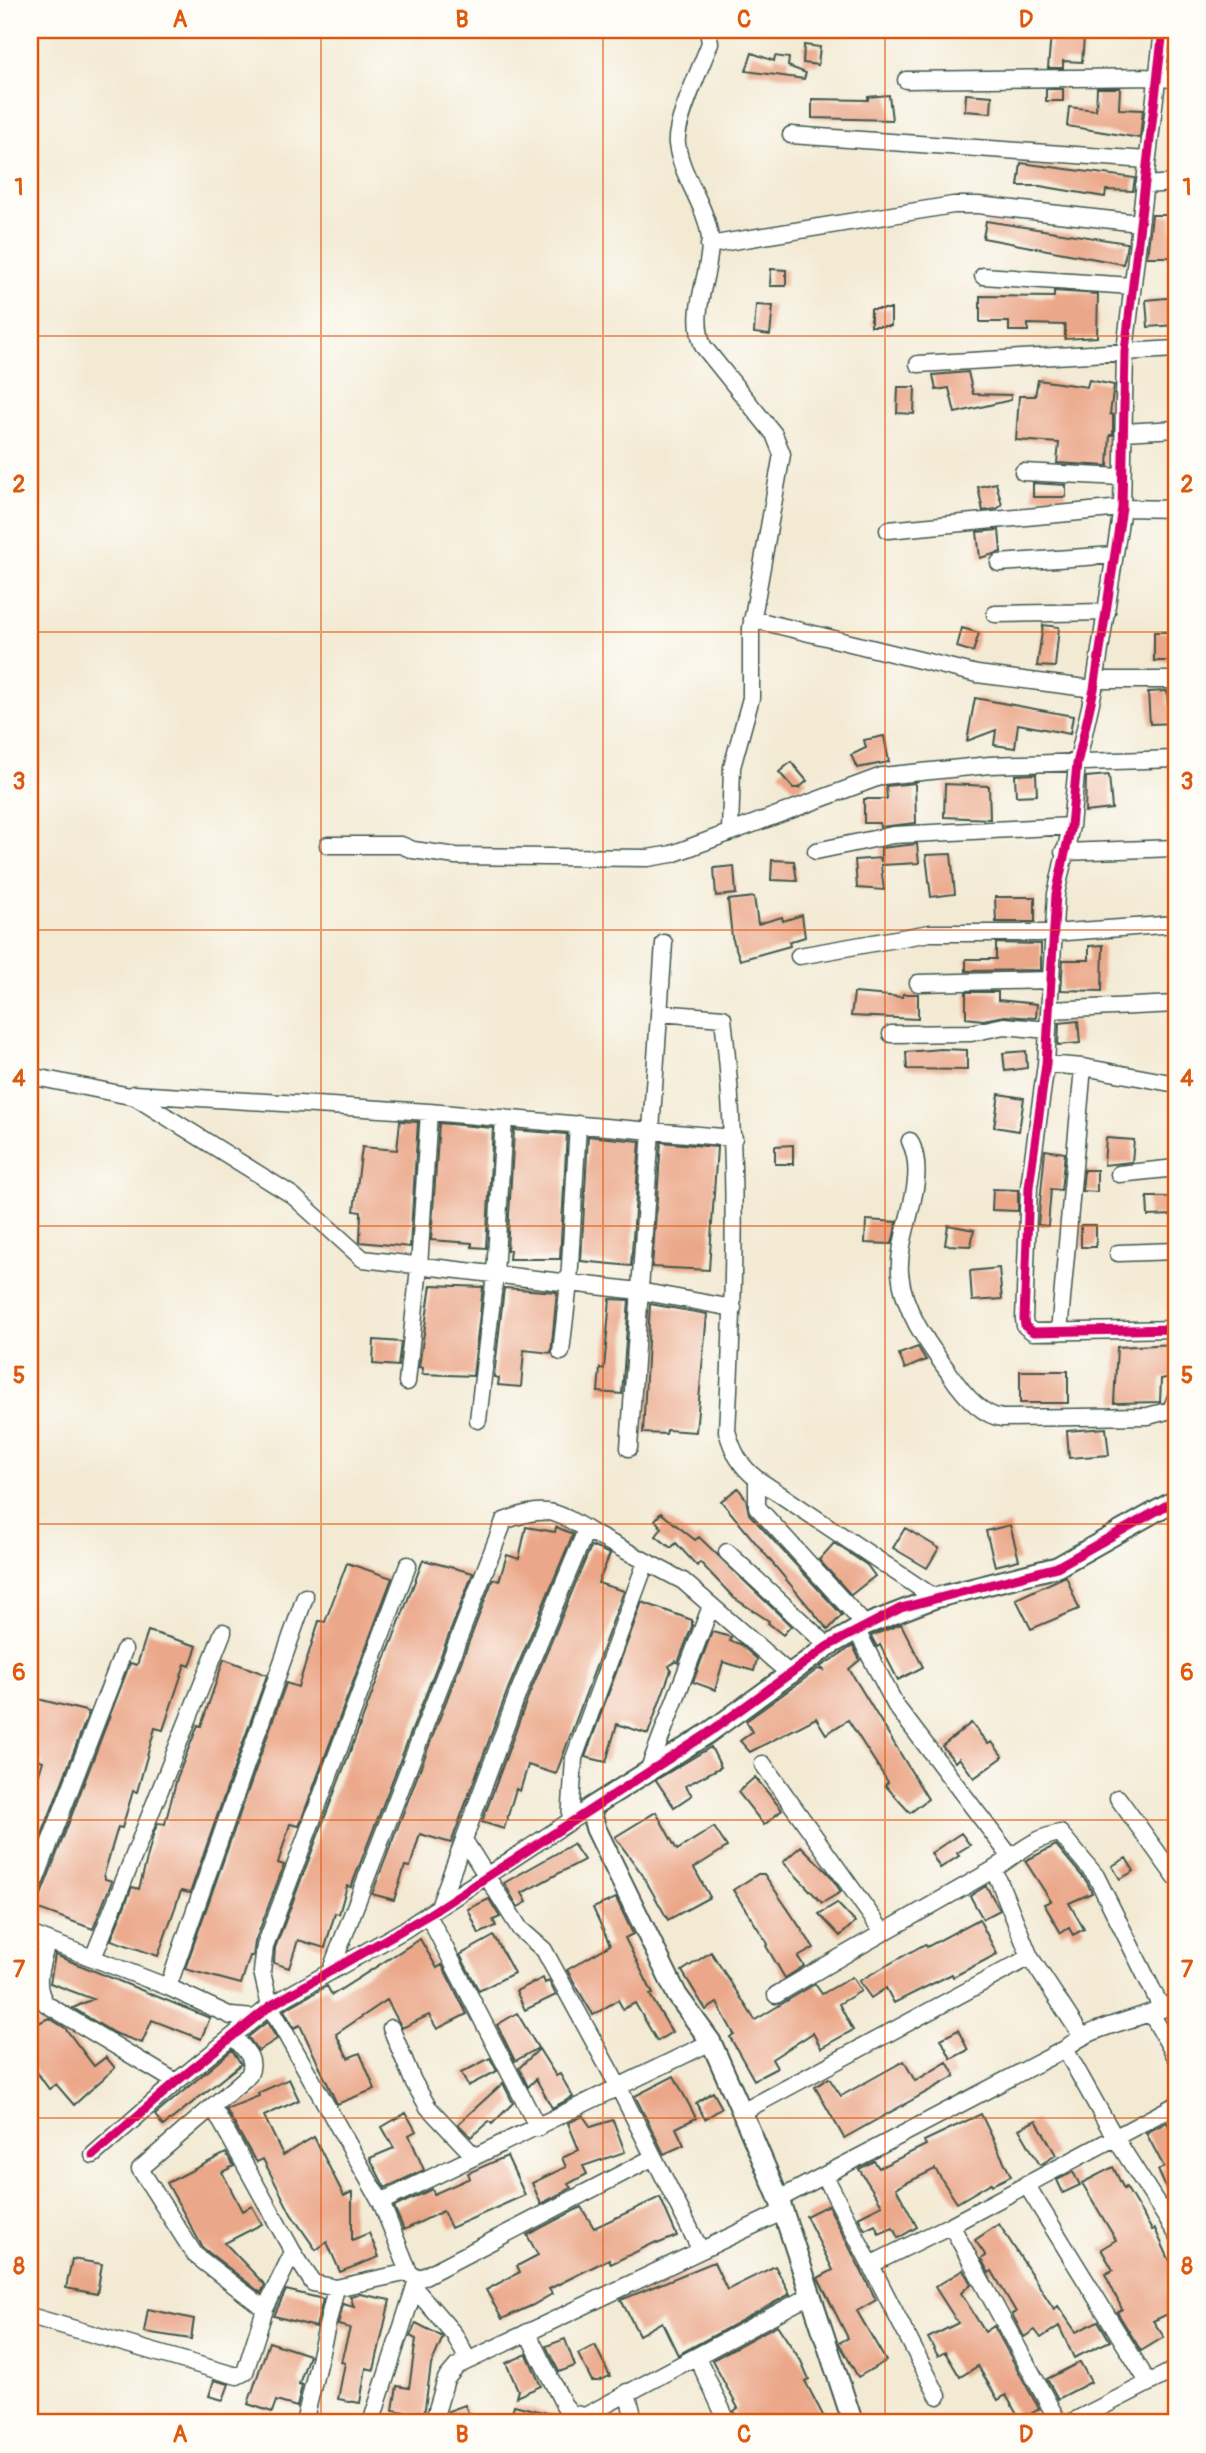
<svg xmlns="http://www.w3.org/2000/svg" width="1206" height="2453" viewBox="0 0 1206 2453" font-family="Pangolin,sans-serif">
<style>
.building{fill:#eba789}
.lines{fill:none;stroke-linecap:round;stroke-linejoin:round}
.minor-casing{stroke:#3f574c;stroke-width:19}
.tertiary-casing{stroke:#3f574c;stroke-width:23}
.minor{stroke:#fff;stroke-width:16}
.tertiary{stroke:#fff;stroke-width:19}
.cycleway-casing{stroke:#fdfcf7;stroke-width:13}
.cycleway{stroke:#d6006c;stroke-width:9}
.grid{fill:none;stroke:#de580e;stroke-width:2;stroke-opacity:0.55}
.neatline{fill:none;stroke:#de580e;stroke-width:2.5}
.grid-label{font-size:23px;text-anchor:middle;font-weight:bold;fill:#de580e}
</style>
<rect width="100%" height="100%" fill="#fdfcf7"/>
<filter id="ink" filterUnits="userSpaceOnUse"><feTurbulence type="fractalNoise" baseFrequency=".0143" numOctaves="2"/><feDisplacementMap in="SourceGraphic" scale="14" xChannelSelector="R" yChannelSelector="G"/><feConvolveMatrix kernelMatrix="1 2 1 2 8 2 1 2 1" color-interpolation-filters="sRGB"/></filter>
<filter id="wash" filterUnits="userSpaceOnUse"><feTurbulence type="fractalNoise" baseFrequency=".00686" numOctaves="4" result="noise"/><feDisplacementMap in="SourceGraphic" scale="28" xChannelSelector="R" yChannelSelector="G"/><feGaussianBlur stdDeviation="1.57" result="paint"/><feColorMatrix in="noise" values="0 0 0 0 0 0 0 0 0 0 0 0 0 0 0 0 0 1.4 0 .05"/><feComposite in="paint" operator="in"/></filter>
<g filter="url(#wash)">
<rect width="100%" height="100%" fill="#f3ead4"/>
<g id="blocks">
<!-- building -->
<path class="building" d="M1051 34 1084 38 1082 62 1063 61V68H1048Z
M804 45 820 47 818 65 803 63Z
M752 53 774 61 775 56 789 58 788 66 806 73 804 79 746 71Z
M1097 88H1120L1119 109 1143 110 1140 138 1067 126 1069 107 1096 110Z
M1046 89H1063V101H1046Z
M966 94 992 96 991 113 965 111Z
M889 95 892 120 812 118V99L868 100V97Z
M1021 163 1135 178 1133 191 1106 190 1105 197 1040 186H1018Z
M1152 215H1172V257H1147Z
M986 221 1127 243 1125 257 1123 264 983 238Z
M771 269 786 270V286H770Z
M1054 291 1098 294 1097 337 1065 339V325L1028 324V331H1009V322H980V296L1054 297Z
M1176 297V325L1148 327 1146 300Z
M756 305 773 306 770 335 754 333Z
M871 309H891V326H871Z
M968 372 973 394 1011 395V400L955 413 949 388 936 390 933 375Z
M1038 380 1087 387 1089 380 1114 385 1110 414 1113 415V435H1110L1108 466 1057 463 1059 443 1016 440 1019 396H1035Z
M898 387H915L914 414 897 413Z
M996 483 1002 505 997 509 983 511 978 487Z
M1033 483 1066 485V497H1033Z
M999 530 1001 552 980 558 977 532Z
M1043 625 1059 627 1055 667 1037 666Z
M962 628 979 633 973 652 957 647Z
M1154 632H1176V661H1154Z
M1167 691 1168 705H1176V723L1150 724 1148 692Z
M975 698 1073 716 1070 734 1018 724 1015 748 994 745 996 730 967 741Z
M884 736 889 762 857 768 851 755 866 748 864 740Z
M791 762 807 781 799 788H793L779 772Z
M1036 774 1037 795 1016 796 1015 775Z
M1109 775 1112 809 1085 812 1086 777Z
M915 783 916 823 880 827 879 823H864V799H887L886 786Z
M945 784 989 786 990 819 944 817Z
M917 844 919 863 881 865 884 890 857 888 855 860 881 858V862V848Z
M951 854 955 894 931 897 926 855Z
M772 860 794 861 797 881 771 880Z
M734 866 736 894 716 896 714 868Z
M754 897 758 924 782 917 783 921 802 915 805 937 789 942 790 946 740 960 732 937 728 900Z
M995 897H1035V922H996Z
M996 943 1041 944V970L966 971V959H996Z
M1103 945 1102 991 1061 990 1063 960H1089V946Z
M966 992H998V1000L1037 1004 1036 1018 1005 1016 983 1020 966 1018Z
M854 993 902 997 903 994H918V1019L851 1016Z
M1078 1021 1080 1043 1058 1045 1059 1023Z
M941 1049 967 1050V1070L907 1069 906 1052Z
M1026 1051 1027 1068 1005 1071 1003 1053Z
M999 1094 1024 1098 1019 1131 994 1127Z
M400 1121 418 1122 410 1247 360 1242 361 1212 354 1211 362 1147 397 1150Z
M439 1123 493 1128 486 1248 472 1247V1243L431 1240Z
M514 1130 567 1134 560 1259H509L510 1250H507Z
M588 1136 640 1141 631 1266 581 1261Z
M1106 1138 1134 1140 1132 1162 1104 1165Z
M661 1142 717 1147 709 1270 652 1267Z
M793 1145V1164H775V1146Z
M1045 1150 1065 1153 1061 1190 1051 1189 1048 1226 1038 1225Z
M1084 1170H1097V1192L1082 1191Z
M993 1189 1018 1190V1211L992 1210Z
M1147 1197H1176V1215L1148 1216Z
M866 1220 897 1222 892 1244 865 1243Z
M948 1225 974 1230 971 1246 945 1245Z
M1081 1225H1096V1247H1081Z
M999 1268 1002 1299 972 1301 970 1271Z
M431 1285 483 1287 473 1376 422 1374 423 1368 419 1367Z
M504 1288 557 1292 551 1353 524 1350 521 1387 498 1385 499 1378 494 1377Z
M610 1299 629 1300 622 1394 598 1392 600 1368 604 1369Z
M650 1304 707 1314 696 1432 667 1430 666 1434 643 1433Z
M374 1340 401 1342 398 1366 373 1364Z
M1175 1344 1176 1376 1161 1379 1160 1402 1114 1403 1117 1347Z
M918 1347 926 1360 905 1369 899 1354Z
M1020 1371H1068V1403H1020Z
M1106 1428 1109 1455 1069 1458 1067 1431Z
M738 1488 746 1499 749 1514 842 1615 828 1630 721 1501Z
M661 1513 695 1540 699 1537 791 1626 783 1635 768 1623 769 1621 734 1598 700 1562 697 1566 676 1543 671 1548 656 1536 662 1528 655 1520Z
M1010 1525 1019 1560 995 1566 986 1531Z
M526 1527 555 1532 556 1527 573 1534 508 1689 451 1843 420 1834 410 1867 405 1866 394 1900 372 1894 493 1579 499 1581 507 1555 519 1559Z
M905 1528 939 1548 927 1568 893 1548Z
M834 1543 867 1565 875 1576 851 1595 819 1560Z
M591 1546 610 1554 598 1583 624 1591 556 1774 528 1765 520 1791 516 1789 504 1829 482 1822 528 1697Z
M423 1560 473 1573 351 1887 347 1886 339 1914 335 1913 325 1948 298 1940 289 1968 274 1963 275 1948Z
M347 1563 392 1578 299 1826 290 1824 278 1863 284 1865 255 1942 253 1956H250L241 1984 185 1969 286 1683 298 1687 319 1621 325 1622Z
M1066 1576 1079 1609 1031 1629 1016 1599Z
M642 1602 692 1620V1626L678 1663 676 1661 669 1666 671 1670 648 1734 617 1724 606 1762 585 1757Z
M901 1624 923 1667 898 1680 880 1645 877 1647 871 1636Z
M148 1631 197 1646 190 1666 185 1664 163 1730 155 1728 137 1792 133 1791 122 1828 118 1827 104 1874 105 1879 112 1881 93 1929 36 1908 130 1663 137 1665Z
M712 1632 731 1637 730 1641 740 1644 757 1659 754 1671 723 1662 715 1690 693 1682Z
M853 1646 860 1660 849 1669 928 1799 910 1813 885 1785 888 1782 848 1720 826 1734 816 1718 750 1752 740 1741 752 1732 746 1721 818 1669 825 1671 820 1667Z
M224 1659 267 1675 190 1893 181 1891 158 1956 111 1940 132 1887 139 1889 154 1832 158 1823 165 1824 177 1778 198 1725 201 1726Z
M38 1699 89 1712 31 1863 30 1804 43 1761 30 1757V1725Z
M971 1723 988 1744 992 1742 1003 1757 974 1778 959 1758 955 1762 942 1746Z
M711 1747 721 1767 685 1786 692 1795 674 1807 656 1780Z
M755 1777 782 1810 764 1825 738 1792Z
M656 1812 677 1850 714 1827 727 1847 694 1868 710 1897 668 1920 642 1874 615 1837Z
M961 1833 970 1845 957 1853 959 1856 940 1868 931 1853Z
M573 1844 584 1860 522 1893 527 1902 518 1907 504 1883Z
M1056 1845 1087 1882 1092 1893 1069 1903 1084 1929 1073 1935 1069 1928 1061 1933 1044 1904 1051 1901 1025 1861Z
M801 1846 829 1874 841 1892 822 1903 783 1862Z
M1126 1858 1134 1871 1120 1879 1112 1866Z
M758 1874H764L814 1948 798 1957 804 1966 785 1978 766 1946 768 1944 733 1890Z
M986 1886 1000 1910 983 1919 970 1896Z
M616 1898 633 1934 625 1938 653 1994 650 1995 672 2032 657 2041 635 2003 623 2009 618 2000 593 2015 567 1970 610 1945 593 1908Z
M489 1899 500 1917 493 1920 496 1926 479 1934 468 1909Z
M837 1903 855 1922 840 1936 819 1914Z
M979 1919 997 1954 953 1977 952 1974 894 2003 886 1988 871 1998 859 1981 925 1944 927 1947Z
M494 1936 514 1973 479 1991 460 1955Z
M420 1939 437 1968 442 1965 467 2014 437 2029 429 2015 402 2028 387 2000 336 2034 348 2058 360 2053 375 2089 337 2104 300 2025 294 2028 284 2010 327 1986 332 1995Z
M711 1952 755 2020 815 1984 822 1994 852 1977 861 1991 839 2004 853 2030 821 2048 813 2033 772 2059 777 2068 754 2080 730 2037 734 2034 717 2003 706 2010 682 1971Z
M55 1955 210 2018 201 2039 152 2020 142 2043 114 2033 73 2008 93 1999 50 1983Z
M543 1978 545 1983 549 1981 556 1995 525 2010 516 1991Z
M517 2013 538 2048 515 2061 497 2025Z
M49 2018 65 2028 94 2066 106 2057 115 2068 74 2105 56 2084 49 2089 30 2063V2027Z
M267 2022 277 2039 258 2051 248 2037Z
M958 2030 968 2050 951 2059 941 2039Z
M539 2049 556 2076 560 2074 573 2097 552 2108 536 2079 528 2087 519 2068Z
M232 2050 241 2064 163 2126 155 2115Z
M490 2058 497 2071 468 2086 461 2073Z
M904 2061 915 2081 947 2062 955 2076 844 2138 815 2087 829 2078 841 2096Z
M674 2076 696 2118 676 2128 684 2145 664 2154 635 2096Z
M289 2079 299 2100 264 2116 283 2155 314 2137 344 2196 352 2192V2240L369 2233 379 2257 340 2272 327 2242 316 2250 291 2214 263 2159 257 2162 253 2157 226 2109 259 2096 258 2093Z
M503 2083 513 2103 492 2124 489 2121 471 2137 458 2124Z
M713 2092 722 2108 705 2119 696 2103Z
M406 2113 416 2131 409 2135 424 2170 385 2188 370 2158 394 2148 382 2127Z
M981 2114 1011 2176 992 2185 991 2183 957 2203 935 2169 896 2188 917 2227 898 2238 893 2228 879 2234 875 2225 865 2230 858 2217 882 2205 859 2169 874 2161 879 2168 926 2145 924 2141Z
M583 2116 591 2127 613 2120 625 2152 583 2166 587 2174 568 2184 571 2188 541 2204 532 2183 566 2167 562 2158 579 2150 568 2123Z
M1036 2120 1056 2155 1040 2165 1019 2129Z
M1167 2122 1176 2140V2210L1158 2170 1164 2167 1146 2133Z
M226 2153 234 2166 222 2172 242 2211 252 2206 262 2224 225 2243 265 2285 261 2293 203 2248 167 2183Z
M507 2156 525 2195 451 2228 443 2211 404 2230 394 2207 432 2189 434 2194 470 2178 468 2173Z
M1113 2167 1124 2189 1126 2187 1152 2230 1155 2229 1176 2274V2310L1153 2321 1164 2337 1141 2351 1117 2312 1122 2309 1105 2274 1113 2270 1101 2249 1116 2240 1082 2183Z
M1073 2172 1080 2185 1063 2193 1057 2180Z
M660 2197 677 2236 657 2244 656 2242 611 2264 609 2259 549 2289 552 2294 533 2305 502 2319 486 2290 520 2272 517 2266 538 2255 527 2235 581 2207 594 2228Z
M828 2205 876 2300 857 2311 886 2361 858 2377 839 2343 848 2338 818 2278 833 2270 806 2216Z
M999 2224 1054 2309 1058 2306 1076 2332 1098 2321 1110 2341 1074 2358 1059 2326 1041 2338 1035 2330 1024 2337 1012 2314 1016 2312 992 2271 989 2273 981 2259 986 2256 975 2240Z
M72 2259 102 2264 97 2294 66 2288Z
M714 2262 727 2290 775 2266 790 2294 678 2355 662 2322 639 2335 621 2300Z
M963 2270 971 2284 961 2293 985 2332 994 2326 1039 2409 1020 2420 1006 2395 998 2400 978 2366 960 2377 945 2352 938 2356 928 2338 958 2323 935 2287Z
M286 2290 323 2299 316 2327 274 2316Z
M360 2294 390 2300 374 2370 366 2368 360 2403 338 2399 345 2363 341 2362 350 2328 338 2325 343 2304 354 2307 350 2296Z
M148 2309 194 2319 191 2339 144 2332Z
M416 2323 443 2337 431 2365 424 2415 393 2410 397 2386 409 2388 416 2339 410 2336Z
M777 2325 801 2361 809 2379 805 2381 827 2423H738L734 2411 738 2408 712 2360Z
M565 2339 575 2366 559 2372 546 2346Z
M269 2342 309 2355 299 2384 302 2385 297 2407 276 2401 272 2412 248 2404Z
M595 2345 610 2376 598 2381H592L578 2354Z
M527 2354 541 2386 516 2397 518 2390 506 2363Z
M1080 2362 1091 2382 1058 2399 1047 2379Z
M214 2380 229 2384 223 2400 209 2396Z
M465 2405 472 2423H452L448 2411Z
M514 2405 559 2416 566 2423H509Z"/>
</g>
</g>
<g filter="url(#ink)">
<use href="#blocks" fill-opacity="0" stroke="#3f574c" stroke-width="2"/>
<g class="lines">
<defs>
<path id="minor" d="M708 30 710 43C702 65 674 124 677 144 681 177 708 207 710 240 711 277 689 308 703 346L774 434 782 454 751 628V698L732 767 730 832
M1163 30 1125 351 1122 508 1094 689 1077 764 1071 826 1056 894 1046 1064 1029 1187 1024 1319 1025 1326 1033 1332 1176 1329
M906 80 1158 77 1176 80
M791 135 1147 160
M1144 185 1176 183
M709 245 953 205H978L1139 223
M983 276 1132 286
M918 364 1176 349
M1124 432 1176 429
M1023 472 1122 477
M888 530 1122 508 1176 509
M999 563 1114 555
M995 614 1107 612
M752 619 977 674 1094 689
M1096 680H1176
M328 845H401L413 850 456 856 648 858 672 854 882 776 990 765 1176 759
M816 851 893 835 1071 826
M1063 852 1176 848
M799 956 930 933H1052L1176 924
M918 983 1052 980
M1050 1010 1176 1004
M659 1013 723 1018C739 1156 734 1293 727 1431 733 1452 740 1466 757 1479L935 1598
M891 1034 971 1033 1004 1026 1048 1030
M1046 1064 1083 1067 1176 1084
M30 1076 135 1097 292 1195 363 1259 639 1291 733 1308
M134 1094 429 1112 734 1138
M910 1141C930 1182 897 1230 900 1273 903 1311 929 1345 950 1374 962 1392 980 1415 1002 1418L1148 1416 1171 1410 1176 1397
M1119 1174 1176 1168
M1118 1253 1176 1251
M1059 1332 1083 1067
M561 1352 569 1283 578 1124
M407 1382 419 1267 429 1112
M478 1420 495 1275 504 1118
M629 1448 664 943
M757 1479V1507L865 1625
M727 1552 828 1646
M857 1631 896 1706 1010 1856
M763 1764 882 1931
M648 1771 711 1606
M1118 1798 1176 1878
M570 1822 574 1758 646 1562
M464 1840 520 1929 544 1950 617 2084 700 2249
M994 1869 1030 1957 1081 2035
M30 1894 124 1650
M439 1907 518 1693 584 1535 592 1533 683 1581 791 1675
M428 1915 538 2128
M30 1934 168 1987 231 2016 254 2018
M47 1942C42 1964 32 1984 46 2004L176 2082
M93 1958 223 1632
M330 1972 504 1521C546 1505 555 1510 592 1533
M168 1987 305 1597
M776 1995C847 1952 919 1913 991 1871 1014 1857 1032 1838 1060 1833L1096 1876 1162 2009
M1152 2015 1176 2057
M391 2028 413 2081 428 2107 474 2156
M233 2036C244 2049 257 2058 249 2075L140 2169 195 2255 265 2309
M1065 2049 1114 2136 1176 2233
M213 2107 293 2252 313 2283 336 2288 409 2272
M742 2112 1030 1957
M93 2155 176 2082 270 2006 404 1930 590 1808
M825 2176 938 2396
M1026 2184 1148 2382
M779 2199 1065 2049C1094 2023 1140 2022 1176 2001
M381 2202 711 2042
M951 2225 1059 2423
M870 2265 951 2225 1176 2105
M417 2280 652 2158
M416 2290 454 2334 468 2360
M30 2316 237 2376 245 2372 265 2309 293 2252
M527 2332 564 2405 571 2413 585 2416 809 2296
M697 2357 728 2423
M627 2392 635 2423
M304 2423 336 2288
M371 2423 417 2280 409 2272 381 2202 270 2006 262 1972 265 1946 408 1565
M433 2423 446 2379 457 2366 782 2212
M1070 2423 1176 2369"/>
<path id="tertiary" d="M853 2423 779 2199 742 2112 711 2042 677 1995 596 1829 590 1808 707 1734 828 1646 865 1625 935 1598 1057 1567 1176 1500"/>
</defs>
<!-- minor casing -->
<use href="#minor" class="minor-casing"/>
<!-- tertiary casing -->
<use href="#tertiary" class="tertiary-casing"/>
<!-- minor -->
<use href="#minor" class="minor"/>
<!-- tertiary -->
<use href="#tertiary" class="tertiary"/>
<defs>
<path id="cycleway" d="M1163 30 1125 351 1122 508 1094 689 1077 764 1071 826 1056 894 1046 1064 1029 1187 1024 1319 1025 1326 1033 1332 1176 1329
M93 2155 176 2082 270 2006 428 1915 707 1734 828 1646 901 1608 1057 1567 1176 1500"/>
</defs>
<!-- cycleway casing -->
<use href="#cycleway" class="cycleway-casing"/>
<!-- cycleway -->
<use href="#cycleway" class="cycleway"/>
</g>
</g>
<!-- grid -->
<path class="grid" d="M321 30V2423M603 30V2423M885 30V2423M30 336H1176M30 632H1176M30 930H1176M30 1226H1176M30 1524H1176M30 1820H1176M30 2118H1176"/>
<!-- margin -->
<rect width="1206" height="2453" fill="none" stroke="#fdfcf7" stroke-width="77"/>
<rect x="38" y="38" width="1130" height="2376" class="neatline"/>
<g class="grid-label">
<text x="180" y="27">A</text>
<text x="462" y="27">B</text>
<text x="744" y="27">C</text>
<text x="1026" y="27">D</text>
<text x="19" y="195">1</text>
<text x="1187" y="195">1</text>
<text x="19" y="492">2</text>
<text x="1187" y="492">2</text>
<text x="19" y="789">3</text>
<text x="1187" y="789">3</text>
<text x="19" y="1086">4</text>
<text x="1187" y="1086">4</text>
<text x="19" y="1383">5</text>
<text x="1187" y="1383">5</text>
<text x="19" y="1680">6</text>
<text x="1187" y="1680">6</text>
<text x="19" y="1977">7</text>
<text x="1187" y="1977">7</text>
<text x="19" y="2274">8</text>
<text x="1187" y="2274">8</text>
<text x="180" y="2442">A</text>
<text x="462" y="2442">B</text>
<text x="744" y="2442">C</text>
<text x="1026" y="2442">D</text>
</g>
</svg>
